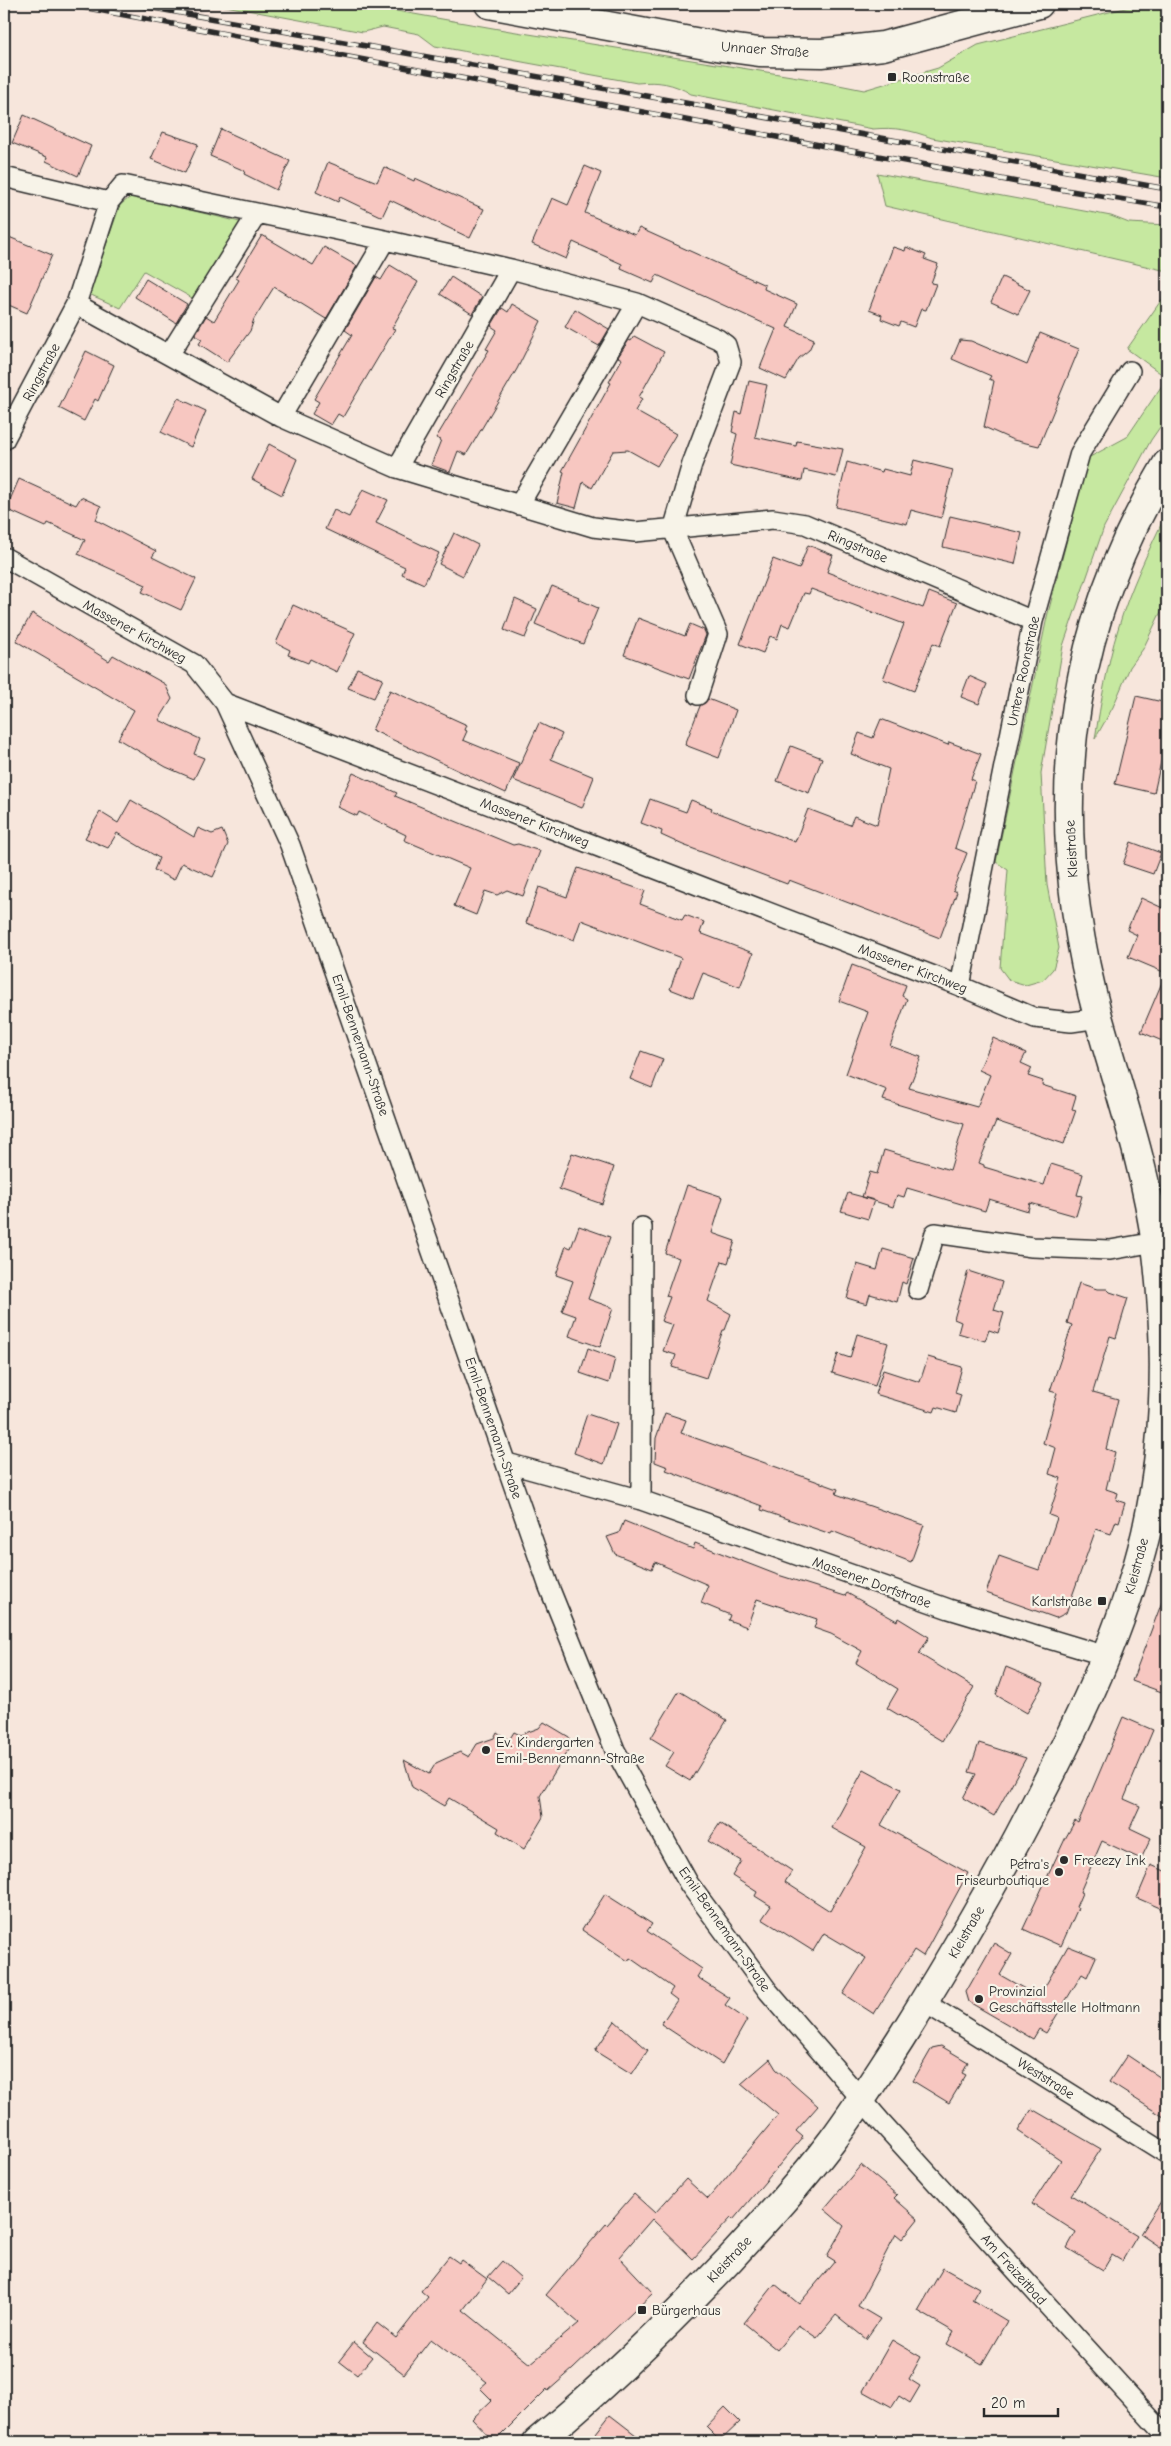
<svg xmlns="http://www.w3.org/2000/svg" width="1171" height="2446" viewBox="0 0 1171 2446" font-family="'Comic Neue',sans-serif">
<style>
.green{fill:#c6e8a0;stroke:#788a66}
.building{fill:#f7c7c1;stroke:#2b2b2b}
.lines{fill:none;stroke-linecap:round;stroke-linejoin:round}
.minor-casing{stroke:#2b2b2b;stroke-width:22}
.secondary-casing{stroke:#2b2b2b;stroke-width:31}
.minor{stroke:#f7f3e8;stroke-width:19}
.secondary{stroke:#f7f3e8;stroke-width:28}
.rail-casing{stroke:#2b2b2b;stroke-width:5.5}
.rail{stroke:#f7f3e8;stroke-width:4;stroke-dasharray:11;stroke-linecap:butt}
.poi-dot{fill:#2b2b2b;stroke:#f7f3e8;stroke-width:2}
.labels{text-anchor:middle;stroke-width:4.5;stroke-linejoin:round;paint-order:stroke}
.street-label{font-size:14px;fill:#2b2b2b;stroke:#f7f3e8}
.poi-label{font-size:14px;fill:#2b2b2b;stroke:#f7f3e8;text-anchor:start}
</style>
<rect width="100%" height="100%" fill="#f7e6dc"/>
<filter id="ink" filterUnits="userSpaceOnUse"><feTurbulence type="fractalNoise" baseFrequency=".02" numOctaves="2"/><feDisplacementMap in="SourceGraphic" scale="10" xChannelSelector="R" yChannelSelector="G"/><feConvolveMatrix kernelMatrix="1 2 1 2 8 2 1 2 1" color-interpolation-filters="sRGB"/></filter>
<g filter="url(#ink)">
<!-- green -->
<path class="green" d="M215 4H357L510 31 804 78 864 90 938 68 978 45 1141 4H1167V178L932 138C911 130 895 127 873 129L691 94C673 83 659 81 637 83L435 46 419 34 383 27 363 32Z
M877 173 1111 216 1129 223 1167 225V271L885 206Z
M132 196 240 222 194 299 144 271 120 308 89 294 120 205Z
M1167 292V417L1151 440 1104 527 1063 646 1041 773 1047 885 1059 948 1053 969 1043 980 1026 985 1009 980 1000 968 1008 870 996 862 1047 617 1088 458 1127 437 1167 378 1127 349Z
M1167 512V599L1143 649 1130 667 1113 707 1095 739C1101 702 1107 665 1118 629 1130 588 1149 550 1167 512Z"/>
<!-- building -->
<path class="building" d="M24 115 91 146 78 176 46 161 47 157 12 143Z
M221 129 290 161 276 190 244 174 245 171 210 156Z
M163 132 198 144 185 173 151 159Z
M328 162 377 182 384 167 414 181 415 178 484 209 470 238 390 200 382 217 340 197 338 202 316 192Z
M585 166 601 173 585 213 635 235 639 228 765 285 764 289 797 304 787 327 814 339 809 350 799 358 786 380 760 368 776 329 657 275 653 283 621 269 622 264 573 242 566 259 532 244 552 198 568 205Z
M262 235 313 265 324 247 357 266 326 319 274 287 254 319 250 331 227 362 199 344 202 339 195 335 206 316 214 321 239 280 236 278Z
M9 237 52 255 27 313 4 303V250Z
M893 247 905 251 906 247 926 255 924 259 938 264 931 283 936 284 926 310 921 309 914 327 901 322 899 326 881 319 882 315 869 310Z
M390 265 418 282 392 328 395 329 350 405 343 417 338 414 331 425 312 414 319 402 314 399 352 335 345 330 376 277 381 280Z
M451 277 482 297 472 314 440 294Z
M1002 277 1030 290 1018 314 991 302Z
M146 279 187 304 176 323 135 297Z
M512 304 541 321 517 369 466 455 458 451 450 472 431 465 441 440 436 438 489 350 486 349 497 330 491 326 502 308 508 312Z
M575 309 609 329 599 346 565 327Z
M1040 333 1079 349 1039 446 1013 440 984 427 994 381 989 379 991 376 952 359 960 340 971 341 1027 365Z
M634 336 664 352 639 397 642 399 635 411 676 434 657 466 628 450 613 451 592 488 583 482 576 508 557 503 564 472 562 471 611 383 609 382 622 359 618 357 629 340 631 341Z
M86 351 114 365 98 401 95 399 84 421 59 408Z
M749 381 767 385 755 437 796 446 797 441 843 449 836 477 804 470 802 481 730 465 737 434 732 432 736 412 741 414Z
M178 398 206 411 191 447 161 432Z
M269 444 297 459 282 495 252 479Z
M914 460 953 470 941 518 911 510 907 524 836 507 847 462 882 472 883 469 910 476Z
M19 479 76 505 81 497 101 506 96 520 156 551 152 557 196 579 181 610 142 592 146 585 78 554 85 540 48 523 46 527 6 509Z
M363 489 388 500 376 523 439 553 424 584 402 574 405 567 325 529 334 510 349 517Z
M950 516 1022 533 1015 564 943 547Z
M454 533 478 545 463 576 439 564Z
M808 545 833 555 827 572 923 608 929 592 957 603 940 646 933 643 914 691 883 679 904 624 811 589 809 594 804 593 790 627 782 624 777 639 770 636 763 653 740 644 773 559 799 569Z
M552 586 579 597 578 599 598 608 583 644 535 624Z
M515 599 537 609 525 638 504 630Z
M293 605 355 633 337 672 310 659 308 663 288 655 290 650 276 643Z
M32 613 109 661 113 655 165 684 172 699 159 720 200 739 194 754 204 758 194 779 166 767 118 739 134 710 16 641Z
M638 618 685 636 690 624 704 630 706 635 689 679 624 655Z
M357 668 383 679 374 698 348 688Z
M969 676 987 684 979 704 961 697Z
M390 690 467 725 465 730 467 731 463 740 519 763 506 793 372 730Z
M1136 696 1167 703V735L1154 793 1115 784Z
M708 699 736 710 719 758 685 745 700 706Z
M881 719 948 745 949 742 981 754 971 779 975 781 955 848 967 853 953 890 957 892 940 938 789 880 787 884 683 845 661 835 662 831 641 823 650 799 686 812 691 800 712 808 711 810 795 842 808 809 850 825 854 816 877 825 889 769 851 754 859 733 873 738Z
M539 723 562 734 551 759 594 777 582 808 513 780Z
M791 746 822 758 809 793 777 781Z
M353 773 397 793 395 796 513 845 518 844 540 851 523 896 507 890 497 895 485 891 476 915 454 906 470 868 404 840 406 835 359 812 357 816 337 807Z
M131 800 194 837 198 828 212 834 222 830 228 844 213 877 182 863 174 880 154 870 159 858 117 833 108 848 85 838 100 812 118 823Z
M1131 842 1161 853 1153 874 1123 864Z
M578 868 645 891 640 904 682 920 685 915 704 922 700 933 753 953 740 987 703 973 693 998 670 989 681 958 581 920 574 940 526 923 539 887 567 897Z
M1141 898 1167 910V1043L1141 1032 1166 973 1128 957 1137 935 1127 930Z
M852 965 906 985 902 996 907 999 890 1046 921 1057 909 1088 977 1107 990 1075 979 1070 993 1038 1026 1053 1021 1063 1032 1068 1028 1076 1043 1081 1042 1085 1076 1096 1072 1109 1076 1110 1064 1144 996 1121 979 1163 984 1165V1167L1044 1185 1051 1164 1083 1174 1077 1195 1082 1196 1076 1216 1030 1203 1028 1211 989 1199 985 1211 907 1188 904 1197 897 1195 893 1207 862 1197 870 1172 877 1174 884 1150 950 1170 964 1124 883 1100 887 1090 846 1074 868 1012 839 1001Z
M641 1051 663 1059 652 1088 630 1079Z
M572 1153 614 1167 602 1204 559 1189Z
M687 1185 723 1197 712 1233 735 1241 728 1263 722 1261 708 1301 731 1314 725 1330H723L706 1378 672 1367 676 1355 663 1351 673 1325 661 1321 670 1297 666 1296 679 1258 665 1253Z
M848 1193 874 1200 868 1219 841 1211Z
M579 1226 610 1237 588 1299 613 1308 600 1347 569 1336 576 1316 562 1311 573 1281 556 1275 566 1246 571 1248Z
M883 1249 914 1258 906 1284 902 1282 897 1302 870 1294 867 1304 847 1298 857 1264 877 1270Z
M968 1271 1002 1282 994 1310 1004 1313 998 1333 989 1330 985 1341 958 1333 961 1322 954 1319Z
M1079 1283 1097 1289H1107L1110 1292 1128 1298 1116 1338 1110 1336 1093 1392 1118 1399 1106 1449 1115 1452 1106 1489 1118 1493 1116 1500 1125 1503 1119 1522 1116 1521 1111 1534 1096 1529 1066 1613 1056 1618 986 1593 999 1556 1039 1570 1057 1518 1049 1515 1061 1478 1049 1474 1056 1448 1043 1443 1057 1393 1050 1391 1072 1325 1067 1323Z
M857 1334 888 1343 875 1386 832 1373 838 1354 850 1358Z
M588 1348 615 1358 609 1383 580 1373Z
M928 1357 962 1367 955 1393 961 1395 956 1413 936 1407 934 1412 875 1394 883 1370 920 1382Z
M665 1413 686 1420 681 1433 838 1489 836 1494 924 1525 911 1562 832 1531 831 1534 761 1510 762 1506 666 1470 668 1467 655 1462 656 1438Z
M587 1414 617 1424 604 1464 574 1453Z
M624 1521 693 1549 695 1543 775 1574 845 1596 847 1593 897 1621 898 1618 929 1637 919 1654 974 1687 942 1741 887 1708 898 1689 856 1663 862 1651 831 1634 814 1628 817 1619 757 1599 747 1627 728 1620 730 1615 701 1603 708 1585 655 1562 652 1569 615 1554 607 1537 619 1533Z
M1165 1594H1167V1694L1132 1681Z
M1006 1667 1044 1683 1027 1713 996 1695Z
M679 1691 727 1720 690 1781 665 1766 674 1752 651 1738Z
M1123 1717 1153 1730 1124 1799 1140 1806 1130 1828 1151 1838 1141 1859 1102 1841 1080 1892 1082 1893 1076 1907 1078 1908 1061 1946 1023 1929 1065 1839 1075 1821 1078 1823Z
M544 1722 569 1737 571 1745 540 1796 543 1817 524 1849 497 1832 499 1828 449 1798 444 1806 412 1787 404 1760 429 1774 436 1763 460 1752 469 1757 477 1744 494 1738 497 1732 509 1740 514 1732 520 1735 539 1728Z
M979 1743 1026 1758 994 1816 963 1798 976 1774 969 1772Z
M864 1769 901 1789 881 1825 968 1873 923 1956 914 1950 874 2014 843 1994 866 1958 824 1933 813 1951 762 1919 771 1906 755 1896 757 1892 732 1876 741 1861 708 1841 720 1823 792 1871 785 1882 830 1911 866 1847 832 1828Z
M1151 1865 1167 1872V1911L1137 1898Z
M605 1894 652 1924 647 1931 702 1969 697 1977 730 1998 725 2005 747 2020 722 2064 661 2024 677 2000 669 1994 673 1988 630 1958 628 1961 582 1930Z
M994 1943 1012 1954 1000 1975 1039 1997 1068 1946 1096 1957 1087 1977 1082 1974 1046 2033 1039 2029 1033 2039 969 2002 966 1992Z
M615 2021 648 2050 632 2074 595 2051Z
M941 2046 968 2062 962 2073 966 2075 949 2103 913 2081 932 2048Z
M1127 2055 1167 2082V2119L1109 2082Z
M770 2059 776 2069 818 2106 796 2131 803 2137 733 2220 731 2218 693 2259 652 2219 619 2257 653 2293 573 2369 548 2391 547 2389 494 2442 472 2419 492 2400 480 2388 487 2382 431 2339 404 2374 363 2342 377 2323 396 2338 428 2297 421 2291 449 2256 459 2263 461 2260 487 2279 463 2310 530 2364 579 2323 546 2295 606 2224 607 2225 634 2194 655 2213 686 2179 708 2199 778 2115 741 2084Z
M1032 2109 1101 2149 1071 2195 1137 2236 1122 2261 1112 2255 1103 2270 1067 2248 1076 2232 1032 2204 1061 2160 1018 2131Z
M861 2165 897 2195 894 2198 918 2219 902 2239 896 2234 858 2306 880 2319 866 2339 836 2315 817 2338 798 2325 777 2350 744 2323 775 2284 799 2304 835 2261 827 2256 844 2226 824 2209Z
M1167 2192V2252L1140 2234Z
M502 2261 521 2278 508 2294 488 2277Z
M943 2268 979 2288 972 2300 1007 2321 982 2364 947 2344 954 2332 918 2311Z
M892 2340 921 2357 909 2379 920 2386 910 2403 899 2396 892 2407 863 2391Z
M354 2342 372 2357 357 2375 339 2361Z
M725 2407 740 2422 720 2441 706 2427Z
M610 2415 645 2442H589Z"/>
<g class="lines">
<defs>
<path id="minor" d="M4 177 109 202 123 185 385 240 511 269 637 303 718 339 726 345 731 362 692 464 673 530 718 634 698 695
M76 304 109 202
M169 355 257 214
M281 417 385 240
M4 440 76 304 281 417 397 468 593 527 635 532 773 519 805 524 1033 621
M397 468 511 269
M519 505 637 303
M4 557 194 664 225 703 960 986 1035 1018 1071 1022 1099 1018
M225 703 290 845 549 1587 615 1750 689 1884 768 1991 883 2124 1167 2437
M960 986 1033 621 1080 453 1130 371
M918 1290 935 1233 1032 1247 1110 1250 1167 1240
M507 1463 641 1500 949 1609 1106 1656
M641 1500 642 1227
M924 2002 1167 2154"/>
<path id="secondary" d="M489 4 722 47 759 52 822 53 883 46 1039 4
M537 2442C605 2386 669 2323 730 2259 765 2221 800 2183 832 2141 856 2109 878 2074 900 2040 947 1965 992 1889 1033 1809 1079 1721 1123 1631 1146 1533 1167 1439 1168 1340 1156 1245 1146 1168 1120 1094 1099 1020 1045 823 1061 640 1167 464"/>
</defs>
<!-- minor casing -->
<use href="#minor" class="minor-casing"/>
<!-- secondary casing -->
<use href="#secondary" class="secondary-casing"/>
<!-- minor -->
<use href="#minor" class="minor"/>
<!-- secondary -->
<use href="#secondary" class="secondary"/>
<defs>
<path id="rail" d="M66 4 1017 182 1167 207
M131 4 1167 189"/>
</defs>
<!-- rail casing -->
<use href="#rail" class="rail-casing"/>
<!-- rail -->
<use href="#rail" class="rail"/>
</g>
</g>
<!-- markers -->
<g class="poi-dot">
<rect x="887" y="72" width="10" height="10" rx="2.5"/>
<rect x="1097" y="1596" width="10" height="10" rx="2.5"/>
<circle cx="486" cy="1750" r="5"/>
<circle cx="1064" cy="1860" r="5"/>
<circle cx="1059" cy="1872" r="5"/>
<circle cx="979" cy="1999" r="5"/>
<rect x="637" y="2305" width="10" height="10" rx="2.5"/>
</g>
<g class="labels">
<!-- street labels -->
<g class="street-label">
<text transform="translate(765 49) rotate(4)" y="5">Unnaer Straße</text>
<text transform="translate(454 369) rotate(-60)" y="5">Ringstraße</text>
<text transform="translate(41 372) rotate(-62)" y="5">Ringstraße</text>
<text transform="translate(858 546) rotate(23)" y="5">Ringstraße</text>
<text transform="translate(135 631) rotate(29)" y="5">Massener Kirchweg</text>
<text transform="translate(1023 671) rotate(-78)" y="5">Untere Roonstraße</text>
<text transform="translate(535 822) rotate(21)" y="5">Massener Kirchweg</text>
<text transform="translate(1071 849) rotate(-93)" y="5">Kleistraße</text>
<text transform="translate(913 968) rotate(21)" y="5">Massener Kirchweg</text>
<text transform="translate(361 1045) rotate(71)" y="5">Emil-Bennemann-Straße</text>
<text transform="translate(494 1428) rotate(71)" y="5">Emil-Bennemann-Straße</text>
<text transform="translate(1136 1566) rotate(-75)" y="5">Kleistraße</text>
<text transform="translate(872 1582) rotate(20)" y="5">Massener Dorfstraße</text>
<text transform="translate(725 1929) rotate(55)" y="5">Emil-Bennemann-Straße</text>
<text transform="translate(966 1932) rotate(-60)" y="5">Kleistraße</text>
<text transform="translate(1046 2078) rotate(32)" y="5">Weststraße</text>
<text transform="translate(729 2259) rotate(-47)" y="5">Kleistraße</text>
<text transform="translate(1014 2269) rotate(48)" y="5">Am Freizeitbad</text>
</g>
<!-- poi labels -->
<g class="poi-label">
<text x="902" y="82">Roonstraße</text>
<text x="1092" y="1606" text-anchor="end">Karlstraße</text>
<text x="496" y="1747">Ev. Kindergarten<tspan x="496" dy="16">Emil-Bennemann-Straße</tspan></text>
<text x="1074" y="1865">Freeezy Ink</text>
<text x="1049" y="1869" text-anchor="end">Petra's<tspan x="1049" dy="16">Friseurboutique</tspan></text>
<text x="989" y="1996">Provinzial<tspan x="989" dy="16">Geschäftsstelle Holtmann</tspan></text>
<text x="652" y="2315">Bürgerhaus</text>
</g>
</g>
<!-- margin -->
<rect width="1171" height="2446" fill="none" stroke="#f7f3e8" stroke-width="20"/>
<rect x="10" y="10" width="1151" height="2426" fill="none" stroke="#2b2b2b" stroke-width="2" filter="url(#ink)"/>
<!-- scale -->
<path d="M984 2408v8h74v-8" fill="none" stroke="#2b2b2b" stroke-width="2.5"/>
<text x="991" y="2408" font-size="15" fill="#2b2b2b" stroke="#f7f3e8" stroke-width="4" paint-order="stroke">20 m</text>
</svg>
